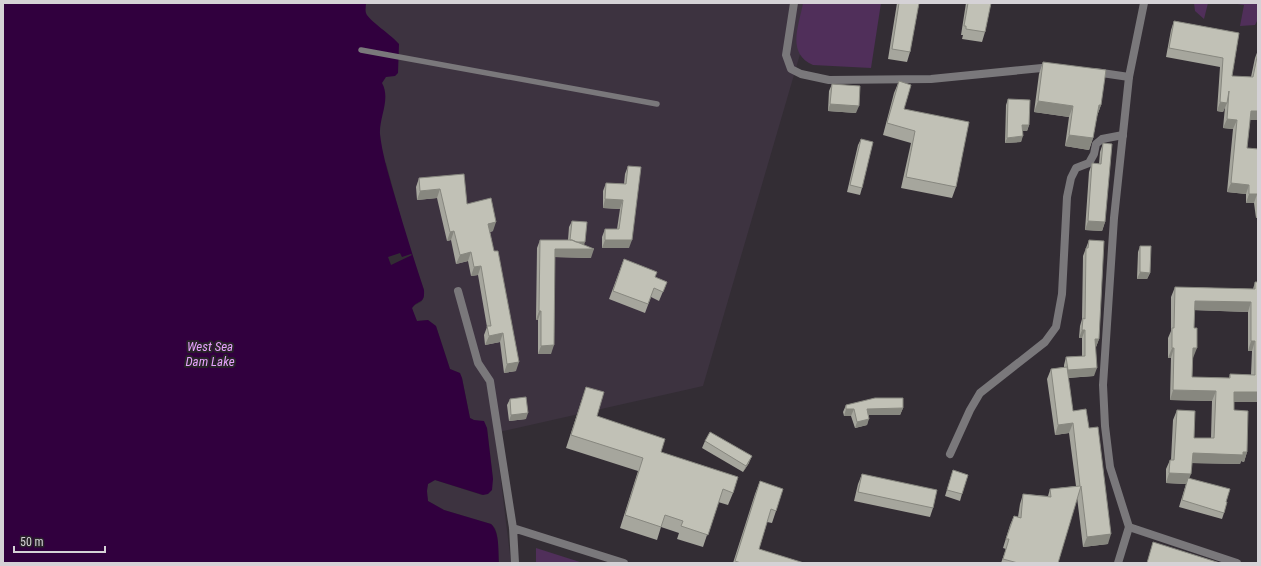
<svg xmlns="http://www.w3.org/2000/svg" width="1261" height="566" viewBox="0 0 1261 566" font-family="'Roboto Condensed',sans-serif">
<style>
.built{fill:#3d3340}
.green{fill:#502f5a}
.water{fill:#31003e}
.pier{fill:#332d34}
.lines{fill:none;stroke-linecap:round;stroke-linejoin:round}
.service{stroke:#7a787b;stroke-width:5.5}
.minor{stroke:#7a787b;stroke-width:8}
.tertiary{stroke:#7a787b;stroke-width:8}
.wall{fill:#a6a69d;fill-rule:evenodd}
.shaded-wall{fill:#87877f}
.building{fill:#c1c1b6;stroke:#87877f;fill-rule:evenodd}
.labels{text-anchor:middle;stroke-width:4;stroke-linejoin:round;paint-order:stroke}
.water-label{font-size:13px;font-style:italic;fill:#e6a2fc;stroke:#29232a}
</style>
<rect width="100%" height="100%" fill="#332d34"/>
<!-- built -->
<path class="built" d="M78 3H815L703 386 495 433 511 563H499L497 534 495 528 491 524 444 510 428 501 426 491 428 484 435 480 482 495 493 479 487 428 470 418 462 378 459 373 450 369 436 326 428 320 417 321 414 316 412 308 415 305 421 302 424 297V290L406 237 386 163Z"/>
<!-- green -->
<path class="green" d="M803 3H881L871 68 813 65C786 53 799 26 803 3Z
M1194 3H1208L1204 19 1195 11Z
M1231 3H1258V19L1255 25 1240 26 1244 5Z
M536 548 583 563H536Z"/>
<!-- water -->
<path class="water" d="M3 3H366C366 6 365 10 366 13 368 20 393 36 399 44L398 73 395 76 386 77 382 83C391 99 379 117 380 134 382 153 388 172 393 190 403 224 413 257 424 290 425 305 418 299 412 308L417 321 428 320 436 326 450 369 460 373 462 378 470 418 474 420 484 421 487 428 493 479 492 490 488 494 483 495 435 480 428 484 427 491 428 501 444 510 491 524C500 532 498 551 499 563H3Z"/>
<!-- pier -->
<path class="pier" d="M400 253 402 257 411 254 412 255 391 265 388 257Z"/>
<g class="lines">
<!-- service -->
<path class="service" d="M361 50 657 104"/>
<!-- minor -->
<path class="minor" d="M794 3 786 55 791 69 801 74 829 80 931 79 1052 67
M1095 72 1129 77
M458 291 478 363 490 381 513 528 515 563
M950 454 970 410 980 393 1045 342 1056 327 1062 294 1067 197 1071 178 1076 168 1089 163 1094 154 1096 144 1102 139 1123 135
M1129 527 1237 563
M513 528 624 563"/>
<!-- tertiary -->
<path class="tertiary" d="M1118 563 1129 527 1110 467 1105 426 1103 385 1114 218 1129 77 1144 3"/>
</g>
<!-- wall -->
<path class="wall" d="M897 3H919L910 52 907 62 888 59Z
M966 3H991L985 32 982 42 962 39 963 35H961Z
M1174 21 1239 33 1232 76 1251 77 1255 58 1258 50V120H1250L1247 148 1258 149V218H1256L1254 203H1246V194L1227 192 1233 129 1223 128 1225 107 1223 112 1217 111 1220 67 1166 57 1171 30Z
M1043 62 1101 105 1097 116 1093 138 1089 150 1065 146 1069 117 1034 112 1039 74Z
M899 81 904 109 956 187 952 198 901 188 911 143 883 135 894 93Z
M832 84 856 113 828 111 829 91Z
M1008 99 1029 125 1027 131H1023L1021 142 1005 143 1006 105Z
M861 139 862 188 860 195 847 192 858 145Z
M1103 143 1105 222 1102 231 1085 230 1089 172 1092 163 1099 164 1100 152Z
M628 166 629 248H602V237L605 229H617L620 209 603 208V191L606 183 624 184 625 174Z
M419 178 467 204 493 231 490 232 516 371 504 373 500 342 485 345 484 335 487 327 478 275 471 276 468 261 456 264 451 240 447 241 437 198 417 200 416 187Z
M572 221 591 258 555 257 551 354H538V320H536L537 248 540 240H568L569 227Z
M1089 240 1099 339 1096 347H1095L1094 376 1068 378 1073 411 1089 428 1108 544 1083 547 1077 497 1058 563H1001L1006 549 1003 548 1010 525 1014 516 1018 517 1020 504 1023 494 1048 496 1050 489 1076 486 1069 433 1055 435 1047 379 1051 369 1064 367V365L1066 357 1082 356V338H1079L1080 326 1082 319 1083 256Z
M1140 246 1150 273 1147 279H1137L1138 252Z
M624 259 655 277 667 282 659 301 651 297 645 313 609 299Z
M1255 282 1258 402H1234V410L1247 452 1244 462 1241 461 1240 464 1192 463 1189 478 1226 502 1224 513 1222 519 1179 507 1186 484 1166 483V469L1170 460H1171L1173 420 1177 410 1194 438H1211L1212 401 1170 400 1171 358H1168V338L1171 331V297L1175 287 1253 289ZM1194 310 1248 312V351H1252L1251 375 1230 374 1229 378 1192 377Z
M586 387 597 416 733 493 728 505 718 502 703 547 677 539 679 533 661 527 657 540 620 528 638 471 566 448Z
M510 399 526 419 509 421 507 405Z
M846 405 903 408 900 415H869L867 425 855 428 851 416H844L843 412Z
M705 441 749 463 743 472 702 448Z
M953 470 962 494 960 501 945 496Z
M862 474 933 508 930 517 854 501 858 484Z
M760 481 776 511 772 523 767 522 759 549 804 563H733L755 494Z"/>
<!-- shaded-wall -->
<path class="shaded-wall" d="M1038 101 1073 106 1069 117 1034 112Z
M1220 102 1227 103 1223 112 1217 111Z
M830 104 859 106 856 113 828 111Z
M1099 105H1101L1097 116Z
M1251 111H1258V120H1248Z
M1227 119 1237 120 1233 129 1223 128Z
M1022 125H1029L1027 131H1020Z
M1069 135 1093 138 1089 150 1065 146Z
M1023 136 1021 142 1005 143 1007 138Z
M1231 183 1249 185 1246 194 1227 192Z
M440 189 437 198 417 200 420 191Z
M1249 194H1257L1254 203H1246Z
M605 199 623 200 620 209 603 208Z
M1258 213V218H1256Z
M1088 221 1105 222 1102 231 1085 230Z
M496 222 493 231 485 233 488 224Z
M454 231 451 240 447 241 450 232Z
M605 240H632L629 248H602Z
M570 242H585L583 248Z
M555 249H594L591 258 552 257Z
M471 252 468 261 456 264 460 255Z
M481 266 478 275 471 276 474 267Z
M1140 272 1150 273 1147 279H1137Z
M1195 301 1251 302 1248 312 1191 310Z
M539 311H541L538 320H536Z
M1082 330H1085L1082 338H1079Z
M503 333 500 342 485 345 489 336Z
M1095 339H1099L1096 347H1092Z
M1251 341H1255L1252 351H1248Z
M554 345 551 354H538L541 346Z
M1172 348H1174L1171 358H1168Z
M1193 348H1197L1193 358H1189Z
M519 362 516 371 504 373 507 364Z
M1097 368 1094 376 1065 378 1068 370Z
M1173 390 1216 391 1212 401 1170 400Z
M1234 392H1258V402H1230Z
M903 408 900 415H865L867 409Z
M846 409H854L851 416H844Z
M528 413 526 419 509 421 511 415Z
M869 419 867 425 855 428 857 422Z
M1073 423 1069 433 1055 435 1058 425Z
M1247 452 1244 462 1241 461 1240 464 1189 463 1193 453Z
M752 456 749 463 743 472 746 466Z
M1169 473 1191 474 1187 484 1188 478 1186 484 1166 483Z
M1111 534 1108 544 1083 547 1087 537Z"/>
<!-- building -->
<path class="building" d="M899 3H919L910 52 892 49Z
M968 3H991L985 32 966 29V26H964Z
M1174 21 1239 33 1232 76 1253 77 1258 52V111H1251L1247 148 1258 149V201L1257 194H1249V185L1231 183 1237 120 1227 119 1229 91 1227 103 1220 102 1223 58 1169 48Z
M1043 62 1106 70 1101 105H1099L1093 138 1069 135 1073 106 1038 101Z
M899 81 911 85 904 109 969 122 956 187 906 177 915 131 887 123Z
M832 84 860 86 859 106 830 104Z
M1008 99 1030 100 1029 125H1022L1023 136 1007 138Z
M861 139 873 142 862 188 850 185Z
M1103 143 1112 144 1105 222 1088 221 1092 163 1101 164Z
M628 166 641 167 632 240H605V229H619L623 200 605 199 606 183 626 184Z
M464 174 467 204 491 198 496 222 488 224 494 251H498L519 362 507 364 503 333 489 336 487 326H491L481 266 474 267 471 252 460 255 454 231 450 232 440 189 420 191 419 178Z
M572 221 587 222 585 242H576L572 240H570Z
M540 240H572L594 249H555L554 345 541 346V311H539Z
M1089 240 1104 241 1099 339H1095L1097 368 1068 370 1066 357 1085 356V330H1082L1083 318 1085 319 1086 248H1088Z
M1140 246H1151L1150 273 1140 272Z
M624 259 657 272 655 277 667 282 663 292 654 288 648 304 613 291Z
M1255 282H1258V392H1234V410L1248 411 1247 452H1243V455L1193 453 1191 474 1169 473 1170 460H1174L1177 410 1195 411 1194 438H1214L1216 391 1173 390 1174 348H1172V328H1174L1175 287 1255 289ZM1195 301 1251 302V341H1255V375L1230 374V378L1192 377 1193 348H1197V328H1194Z
M1067 367 1073 411 1086 409 1089 428 1098 427 1111 534 1087 537 1081 486 1058 563H1018L1003 559 1009 539H1006L1014 516 1021 518 1023 494 1051 497 1050 489 1080 486 1073 423 1058 425 1051 369Z
M586 387 604 392 597 416 665 439 661 452 738 477 733 493 723 489 708 535 681 526 683 521 665 515 661 527 625 515 643 458 571 435Z
M526 397 528 413 511 415 510 399Z
M875 398H903V408L867 409 869 419 857 422 854 409H846V405Z
M710 432 752 456 746 466 705 441Z
M953 470 968 475 962 494 947 490Z
M862 474 937 490 933 508 858 492Z
M1188 478 1230 489 1226 502H1227L1224 513 1182 500Z
M760 481 783 489 776 511 771 509 759 549 804 563H741L735 561Z
M1153 542 1220 563H1147Z"/>
<g class="labels">
<!-- water labels -->
<g class="water-label">
<text x="210" y="351">West Sea<tspan x="210" dy="15">Dam Lake</tspan></text>
</g>
</g>
<!-- border -->
<rect width="1261" height="566" fill="none" stroke="#d5d2d6" stroke-width="8"/>
<!-- scale -->
<path d="M14 546v6h91v-6" fill="none" stroke="#d5d2d6" stroke-width="2"/>
<text x="20" y="546" font-size="12" fill="#d5d2d6" stroke="#29232a" stroke-width="3" paint-order="stroke">50 m</text>
</svg>
